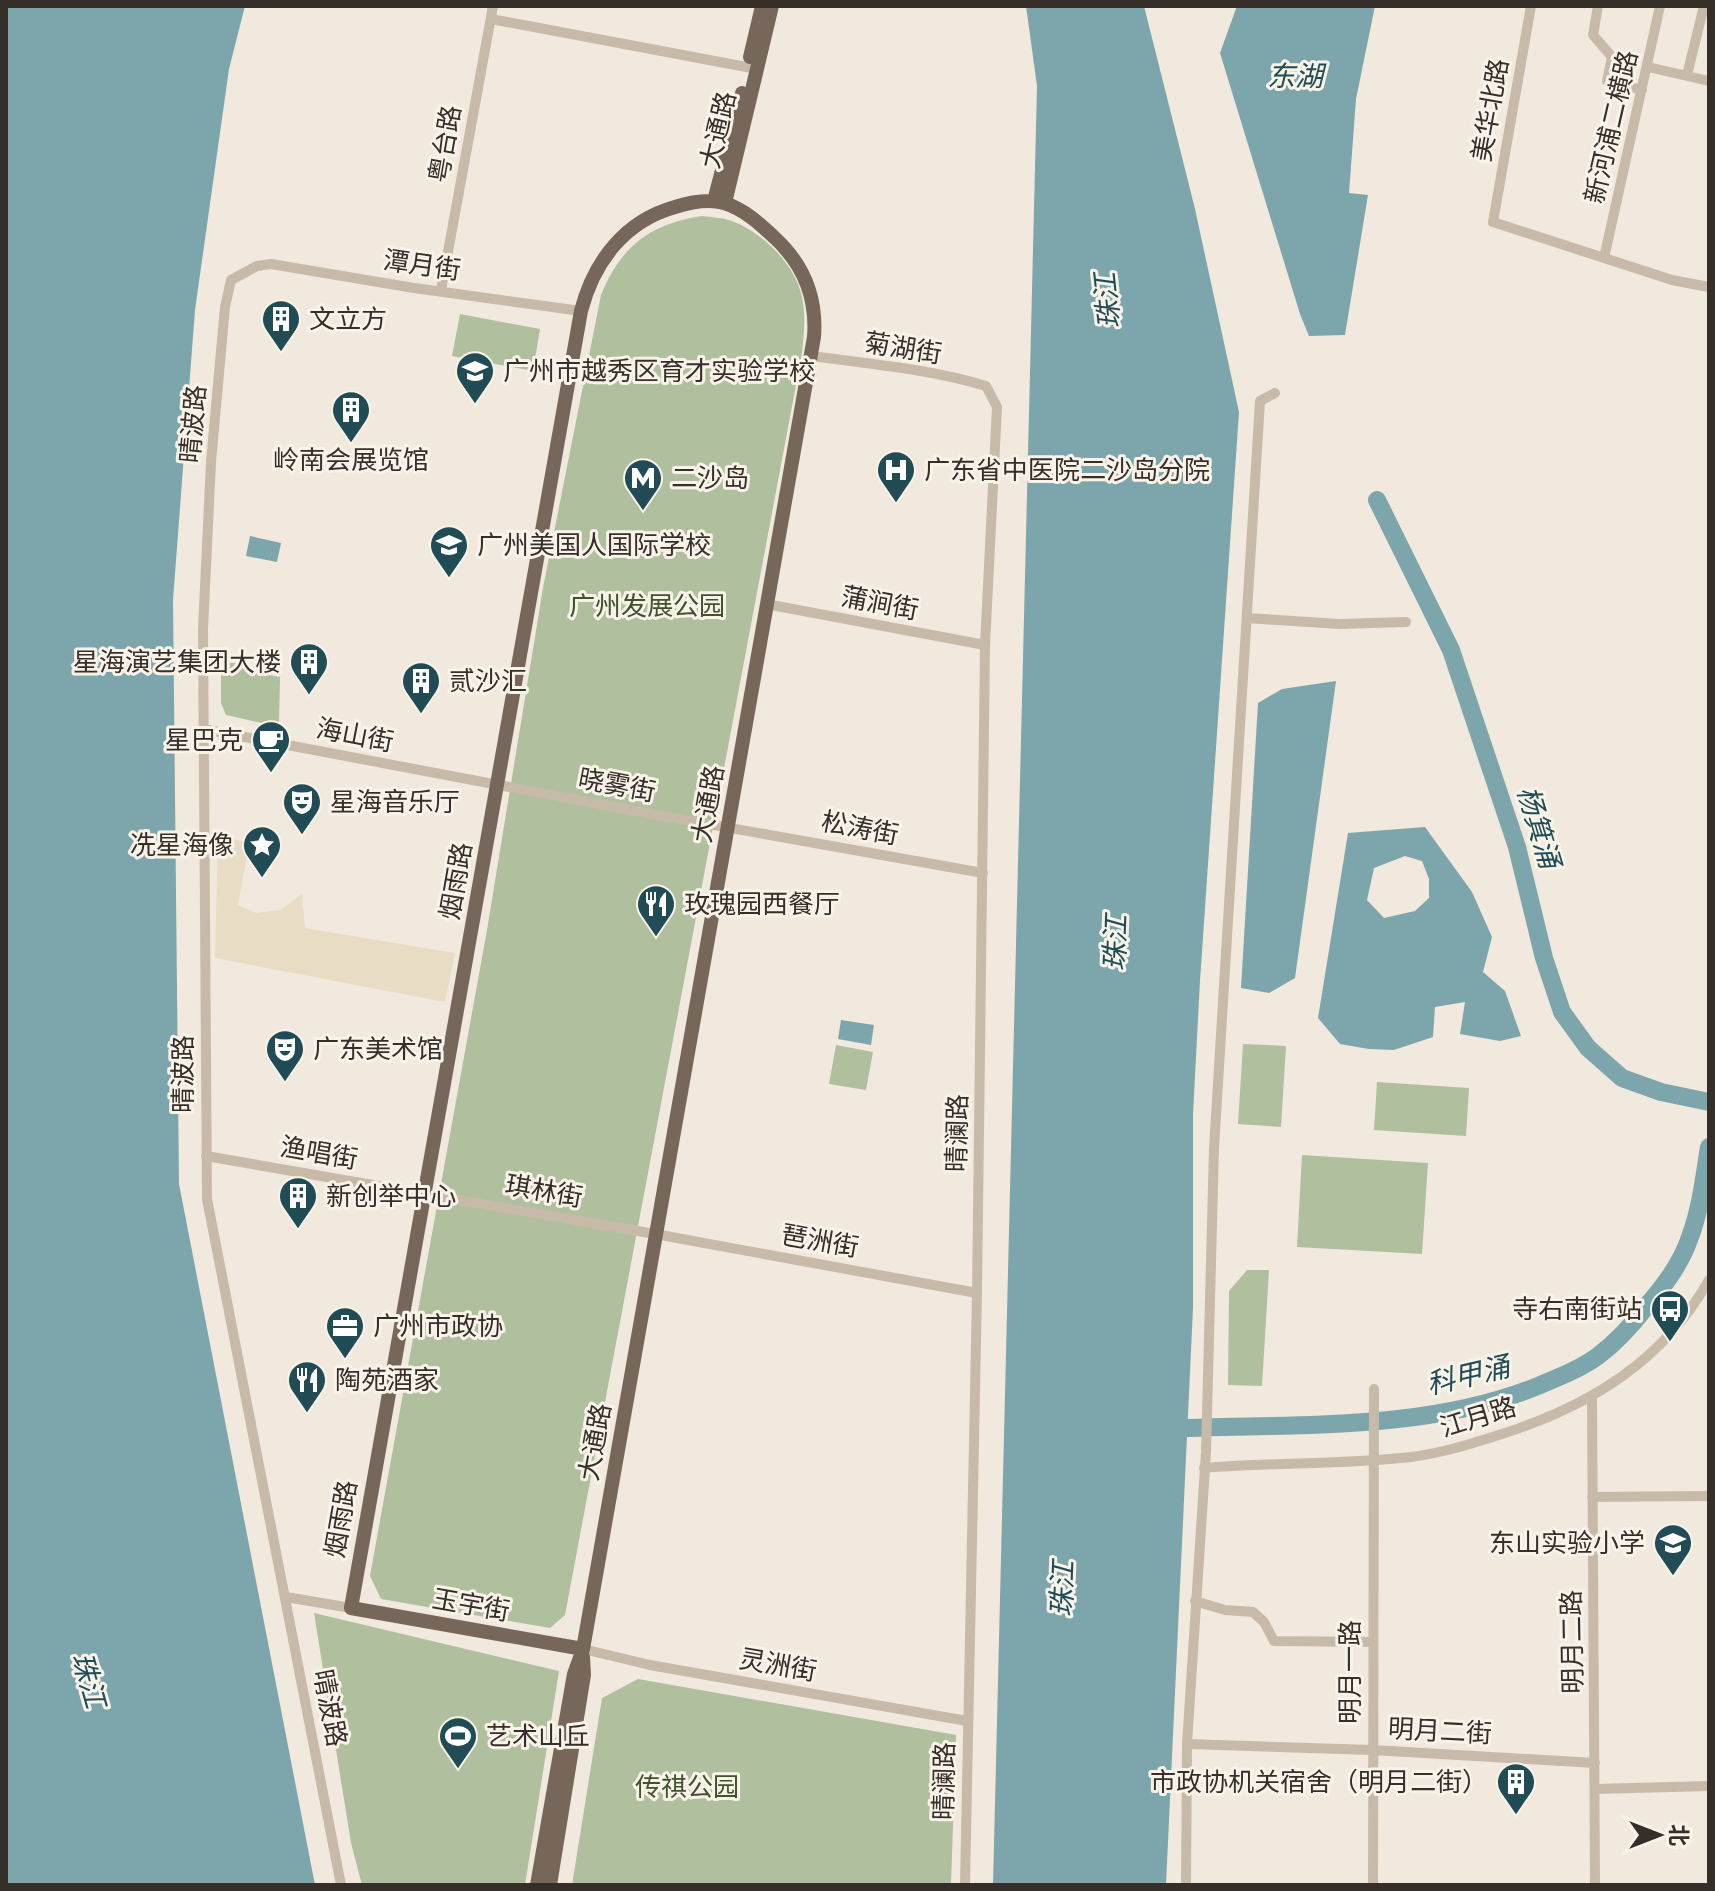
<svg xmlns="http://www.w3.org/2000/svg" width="1715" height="1891" viewBox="0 0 1715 1891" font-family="'Asap Condensed','Noto Sans SC',sans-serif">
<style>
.green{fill:#b0bf9e}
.plaza{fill:#e8dcc5}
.water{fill:#7da5ac;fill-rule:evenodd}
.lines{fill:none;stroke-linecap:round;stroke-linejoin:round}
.river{stroke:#7da5ac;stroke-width:18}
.minor{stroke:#c8baa9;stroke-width:10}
.major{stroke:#77675b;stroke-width:14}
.labels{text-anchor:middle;stroke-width:6;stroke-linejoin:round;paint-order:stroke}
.street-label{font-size:26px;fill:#362e29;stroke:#f8f3e9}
.poi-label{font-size:26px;fill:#362e29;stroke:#f8f3e9;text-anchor:start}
.park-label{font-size:26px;fill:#41522e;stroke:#f8f3e9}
.water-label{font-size:28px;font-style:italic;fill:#214c55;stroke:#f8f3e9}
</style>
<rect width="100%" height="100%" fill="#f1e9dd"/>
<!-- green -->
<path class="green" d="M702 216C711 217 723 218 732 221 763 233 795 264 802 297 806 316 804 334 802 353L565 1615 550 1628 381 1599 370 1576 487 930 543 588 601 295C621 246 650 224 702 216Z
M460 314 540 329 533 371 452 356Z
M221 662 247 664V671L280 677 279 723 275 726 226 715 221 703Z
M1243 1044 1286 1046 1281 1127 1238 1124Z
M836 1045 873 1052 866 1090 829 1084Z
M1377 1082 1469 1088 1466 1136 1374 1130Z
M1302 1155 1428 1163 1422 1254 1297 1247Z
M1247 1270H1269L1262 1386 1228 1385 1229 1291Z
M314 1613 559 1671 525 1885H362L351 1843Z
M638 1679 956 1735 951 1885H572L602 1698Z"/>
<!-- plaza -->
<path class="plaza" d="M218 833 249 844 238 905 256 913 280 910 302 894 305 928 455 953 445 1002 215 958Z"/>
<!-- water -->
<path class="water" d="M6 6H245L229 69 195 310 173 600 179 1184 315 1885H6Z
M1026 6H1144L1195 209 1239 412 1200 981 1193 1114V1308L1166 1885H993L1037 86Z
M1237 6H1375L1356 99 1349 193 1368 195 1345 335 1309 336 1300 314 1220 53Z
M250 536 281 543 277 562 246 556Z
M1336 681 1295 978 1269 993 1241 988 1258 703 1282 689Z
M1425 827 1472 892 1492 937 1483 972 1505 991 1521 1036 1500 1041 1460 1034 1465 1002 1435 1007 1433 1037 1394 1050 1369 1049 1340 1044 1318 1018 1348 833ZM1405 856 1422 861 1429 879V898L1415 911 1384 918 1367 900 1374 868Z
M841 1020 874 1025 871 1045 838 1039Z"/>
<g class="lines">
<!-- river -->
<path class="river" d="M1377 500 1451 650 1517 847 1544 958 1562 1012 1588 1048 1622 1078 1661 1092 1709 1102
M1165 1429C1289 1423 1421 1433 1538 1386 1559 1377 1580 1369 1598 1356 1615 1343 1632 1325 1645 1308 1664 1286 1681 1264 1690 1237 1701 1208 1704 1177 1709 1147"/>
<!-- minor -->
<path class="minor" d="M1531 6 1493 222 1672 280 1709 287
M1598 6 1593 35 1612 57 1607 81 1642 90
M491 19 757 69
M1648 67 1709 81
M1687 75 1704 6
M1604 258 1660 6
M441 290 493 6
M812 356C870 364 930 369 986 386L997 407 985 645 977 1293 965 1885
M766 604 985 645
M1247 618 1339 624 1406 622
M203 729 657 815 983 873
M206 1156 655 1234 977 1293
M1592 1398 1595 1885
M1204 1468C1273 1462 1342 1465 1411 1457 1443 1453 1474 1443 1505 1433 1591 1405 1663 1361 1709 1280
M1592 1497 1709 1496
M286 1597 351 1608
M1195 1601 1225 1610 1253 1612 1264 1622 1274 1641 1372 1642
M583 1649 650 1665 967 1721
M1187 1744 1372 1750 1595 1763
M1595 1789 1709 1786
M341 1885 207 1199 203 629 211 462 225 307 231 280 257 266 271 264 414 288 581 311
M1186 1885 1187 1744 1206 1452 1214 1148 1260 401 1275 393
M1373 1885 1374 1389"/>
<!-- major -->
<path class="major" d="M750 57 762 6
M714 201 742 93
M725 203 772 6
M537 1885 574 1674 583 1649 592 1598 814 337C817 298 804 265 775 238 760 224 744 209 724 203 709 199 691 202 675 207 625 221 594 261 581 311L351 1608 583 1649
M550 1885 584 1675 583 1657"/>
</g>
<!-- icons -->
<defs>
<symbol id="building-pin" viewBox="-11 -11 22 30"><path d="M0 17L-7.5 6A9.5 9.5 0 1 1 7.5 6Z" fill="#214c55" stroke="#f8f3e9"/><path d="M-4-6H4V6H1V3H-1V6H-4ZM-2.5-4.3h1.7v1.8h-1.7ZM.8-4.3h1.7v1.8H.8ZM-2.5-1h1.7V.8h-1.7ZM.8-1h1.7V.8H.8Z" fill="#fff"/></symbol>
<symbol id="school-pin" viewBox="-11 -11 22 30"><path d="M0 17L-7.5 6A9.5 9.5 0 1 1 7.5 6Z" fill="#214c55" stroke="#f8f3e9"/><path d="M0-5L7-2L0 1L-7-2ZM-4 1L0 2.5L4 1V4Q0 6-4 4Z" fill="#fff"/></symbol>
<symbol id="hospital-pin" viewBox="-11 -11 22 30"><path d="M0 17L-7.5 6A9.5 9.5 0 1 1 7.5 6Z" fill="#214c55" stroke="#f8f3e9"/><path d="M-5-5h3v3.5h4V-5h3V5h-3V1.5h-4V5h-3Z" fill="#fff"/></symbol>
<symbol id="metro-pin" viewBox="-11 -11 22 30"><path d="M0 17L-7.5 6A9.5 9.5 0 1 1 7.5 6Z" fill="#214c55" stroke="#f8f3e9"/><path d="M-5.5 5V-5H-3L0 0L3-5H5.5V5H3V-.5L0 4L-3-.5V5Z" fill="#fff"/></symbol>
<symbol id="cafe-pin" viewBox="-11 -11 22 30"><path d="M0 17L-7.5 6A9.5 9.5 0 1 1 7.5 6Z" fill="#214c55" stroke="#f8f3e9"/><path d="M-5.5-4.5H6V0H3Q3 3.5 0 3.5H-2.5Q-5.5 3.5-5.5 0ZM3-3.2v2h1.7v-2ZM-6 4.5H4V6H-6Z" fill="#fff"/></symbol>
<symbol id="theatre-pin" viewBox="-11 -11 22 30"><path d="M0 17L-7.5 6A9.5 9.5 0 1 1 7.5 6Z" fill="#214c55" stroke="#f8f3e9"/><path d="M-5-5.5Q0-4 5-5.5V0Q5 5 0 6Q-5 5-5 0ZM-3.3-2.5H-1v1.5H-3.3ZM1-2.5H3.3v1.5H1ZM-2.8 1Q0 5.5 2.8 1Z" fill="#fff"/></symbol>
<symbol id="sight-pin" viewBox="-11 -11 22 30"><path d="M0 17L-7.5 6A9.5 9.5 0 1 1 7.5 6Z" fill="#214c55" stroke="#f8f3e9"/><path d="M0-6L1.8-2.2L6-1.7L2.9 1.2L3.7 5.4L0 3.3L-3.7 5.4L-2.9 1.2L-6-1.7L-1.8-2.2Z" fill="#fff"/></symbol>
<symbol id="restaurant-pin" viewBox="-11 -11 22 30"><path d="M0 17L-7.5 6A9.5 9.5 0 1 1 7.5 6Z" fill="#214c55" stroke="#f8f3e9"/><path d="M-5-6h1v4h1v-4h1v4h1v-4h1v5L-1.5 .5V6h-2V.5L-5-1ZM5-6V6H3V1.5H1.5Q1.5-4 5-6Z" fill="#fff"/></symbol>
<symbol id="bus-pin" viewBox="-11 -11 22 30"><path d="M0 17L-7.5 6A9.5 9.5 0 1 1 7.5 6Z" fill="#214c55" stroke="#f8f3e9"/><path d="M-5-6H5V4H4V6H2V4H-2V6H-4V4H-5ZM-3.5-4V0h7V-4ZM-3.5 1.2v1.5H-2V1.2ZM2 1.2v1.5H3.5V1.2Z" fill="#fff"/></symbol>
<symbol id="office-pin" viewBox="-11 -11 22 30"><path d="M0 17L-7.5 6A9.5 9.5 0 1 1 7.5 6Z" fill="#214c55" stroke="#f8f3e9"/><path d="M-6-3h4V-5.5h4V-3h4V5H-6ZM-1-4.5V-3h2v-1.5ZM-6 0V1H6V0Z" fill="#fff"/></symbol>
<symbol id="stadium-pin" viewBox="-11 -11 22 30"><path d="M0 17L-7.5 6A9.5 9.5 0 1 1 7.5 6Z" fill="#214c55" stroke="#f8f3e9"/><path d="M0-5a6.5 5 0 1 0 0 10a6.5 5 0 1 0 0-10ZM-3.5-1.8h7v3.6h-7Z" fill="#fff"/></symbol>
</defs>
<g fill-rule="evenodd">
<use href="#building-pin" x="259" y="297" width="44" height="60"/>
<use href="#school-pin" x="453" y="349" width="44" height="60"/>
<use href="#building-pin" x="329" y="388" width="44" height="60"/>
<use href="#hospital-pin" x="874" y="448" width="44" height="60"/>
<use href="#metro-pin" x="621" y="456" width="44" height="60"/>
<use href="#school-pin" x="427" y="523" width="44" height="60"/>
<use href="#building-pin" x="287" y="640" width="44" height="60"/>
<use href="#building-pin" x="399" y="659" width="44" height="60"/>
<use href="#cafe-pin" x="249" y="718" width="44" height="60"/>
<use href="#theatre-pin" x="280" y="780" width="44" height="60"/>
<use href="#sight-pin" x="240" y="823" width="44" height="60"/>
<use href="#restaurant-pin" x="634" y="882" width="44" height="60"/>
<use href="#theatre-pin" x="263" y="1027" width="44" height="60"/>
<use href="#building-pin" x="276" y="1174" width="44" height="60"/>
<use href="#bus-pin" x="1648" y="1287" width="44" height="60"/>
<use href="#office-pin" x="323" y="1304" width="44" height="60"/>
<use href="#restaurant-pin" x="285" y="1358" width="44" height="60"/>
<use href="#school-pin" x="1651" y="1521" width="44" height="60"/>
<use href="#stadium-pin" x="436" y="1714" width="44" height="60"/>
<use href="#building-pin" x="1494" y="1760" width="44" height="60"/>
</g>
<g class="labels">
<!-- street labels -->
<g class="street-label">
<text transform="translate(1490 110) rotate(-80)" y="9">美华北路</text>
<text transform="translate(1611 127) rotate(-77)" y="9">新河浦二横路</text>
<text transform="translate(718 130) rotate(-77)" y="9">大通路</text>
<text transform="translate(445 144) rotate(-80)" y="9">粤台路</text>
<text transform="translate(422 265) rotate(8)" y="9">潭月街</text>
<text transform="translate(903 348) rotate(9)" y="9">菊湖街</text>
<text transform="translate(193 424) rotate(-85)" y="9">晴波路</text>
<text transform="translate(880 603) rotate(11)" y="9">蒲涧街</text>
<text transform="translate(355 735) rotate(11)" y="9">海山街</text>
<text transform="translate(617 785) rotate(11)" y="9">晓雾街</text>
<text transform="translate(708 804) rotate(-80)" y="9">大通路</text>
<text transform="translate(860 828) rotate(11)" y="9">松涛街</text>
<text transform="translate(456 881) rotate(-80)" y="9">烟雨路</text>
<text transform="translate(183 1074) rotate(-90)" y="9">晴波路</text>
<text transform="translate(957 1133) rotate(-89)" y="9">晴澜路</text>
<text transform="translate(319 1153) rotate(10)" y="9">渔唱街</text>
<text transform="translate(544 1191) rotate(10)" y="9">琪林街</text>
<text transform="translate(820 1241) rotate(10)" y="9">琶洲街</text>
<text transform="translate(1478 1417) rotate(-17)" y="9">江月路</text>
<text transform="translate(595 1442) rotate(-80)" y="9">大通路</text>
<text transform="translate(341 1519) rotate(-80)" y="9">烟雨路</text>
<text transform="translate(471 1605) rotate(10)" y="9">玉宇街</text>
<text transform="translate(1572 1642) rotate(-91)" y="9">明月二路</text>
<text transform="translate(778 1665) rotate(10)" y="9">灵洲街</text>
<text transform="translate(1350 1672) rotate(-90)" y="9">明月一路</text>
<text transform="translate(330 1708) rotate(79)" y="9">晴波路</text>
<text transform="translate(1440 1731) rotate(3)" y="9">明月二街</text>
<text transform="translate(944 1781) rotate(-89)" y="9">晴澜路</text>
</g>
<!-- poi labels -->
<g class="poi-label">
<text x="309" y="328">文立方</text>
<text x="503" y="380">广州市越秀区育才实验学校</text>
<text x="351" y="469" text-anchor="middle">岭南会展览馆</text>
<text x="924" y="479">广东省中医院二沙岛分院</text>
<text x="671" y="487">二沙岛</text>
<text x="477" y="554">广州美国人国际学校</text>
<text x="281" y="671" text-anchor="end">星海演艺集团大楼</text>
<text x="449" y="690">贰沙汇</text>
<text x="243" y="749" text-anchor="end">星巴克</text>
<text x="330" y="811">星海音乐厅</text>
<text x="234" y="854" text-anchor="end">冼星海像</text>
<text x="684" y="913">玫瑰园西餐厅</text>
<text x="313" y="1058">广东美术馆</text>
<text x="326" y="1205">新创举中心</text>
<text x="1642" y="1318" text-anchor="end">寺右南街站</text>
<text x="373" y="1335">广州市政协</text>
<text x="335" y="1389">陶苑酒家</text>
<text x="1645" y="1552" text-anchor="end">东山实验小学</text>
<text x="486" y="1745">艺术山丘</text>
<text x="1488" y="1791" text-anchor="end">市政协机关宿舍（明月二街）</text>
</g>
<!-- park labels -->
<g class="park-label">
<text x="647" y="615">广州发展公园</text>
<text x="687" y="1796">传祺公园</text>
</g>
<!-- water labels -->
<g class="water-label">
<text x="1295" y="86">东湖</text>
<text transform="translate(1107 301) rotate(-96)" y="10">珠江</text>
<text transform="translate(1539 827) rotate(73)" y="10">杨箕涌</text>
<text transform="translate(1115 943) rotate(-88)" y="10">珠江</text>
<text transform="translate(1468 1375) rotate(-13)" y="10">科甲涌</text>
<text transform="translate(1062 1589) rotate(-88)" y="10">珠江</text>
<text transform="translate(89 1680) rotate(74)" y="10">珠江</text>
</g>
</g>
<!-- border -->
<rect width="1715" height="1891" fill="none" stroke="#362e29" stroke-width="16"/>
<!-- north arrow -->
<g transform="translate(1659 1835) rotate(90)" stroke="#f8f3e9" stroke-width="6" paint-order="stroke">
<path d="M0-6L14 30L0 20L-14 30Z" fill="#362e29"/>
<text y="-12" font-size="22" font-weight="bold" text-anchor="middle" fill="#362e29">北</text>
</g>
</svg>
